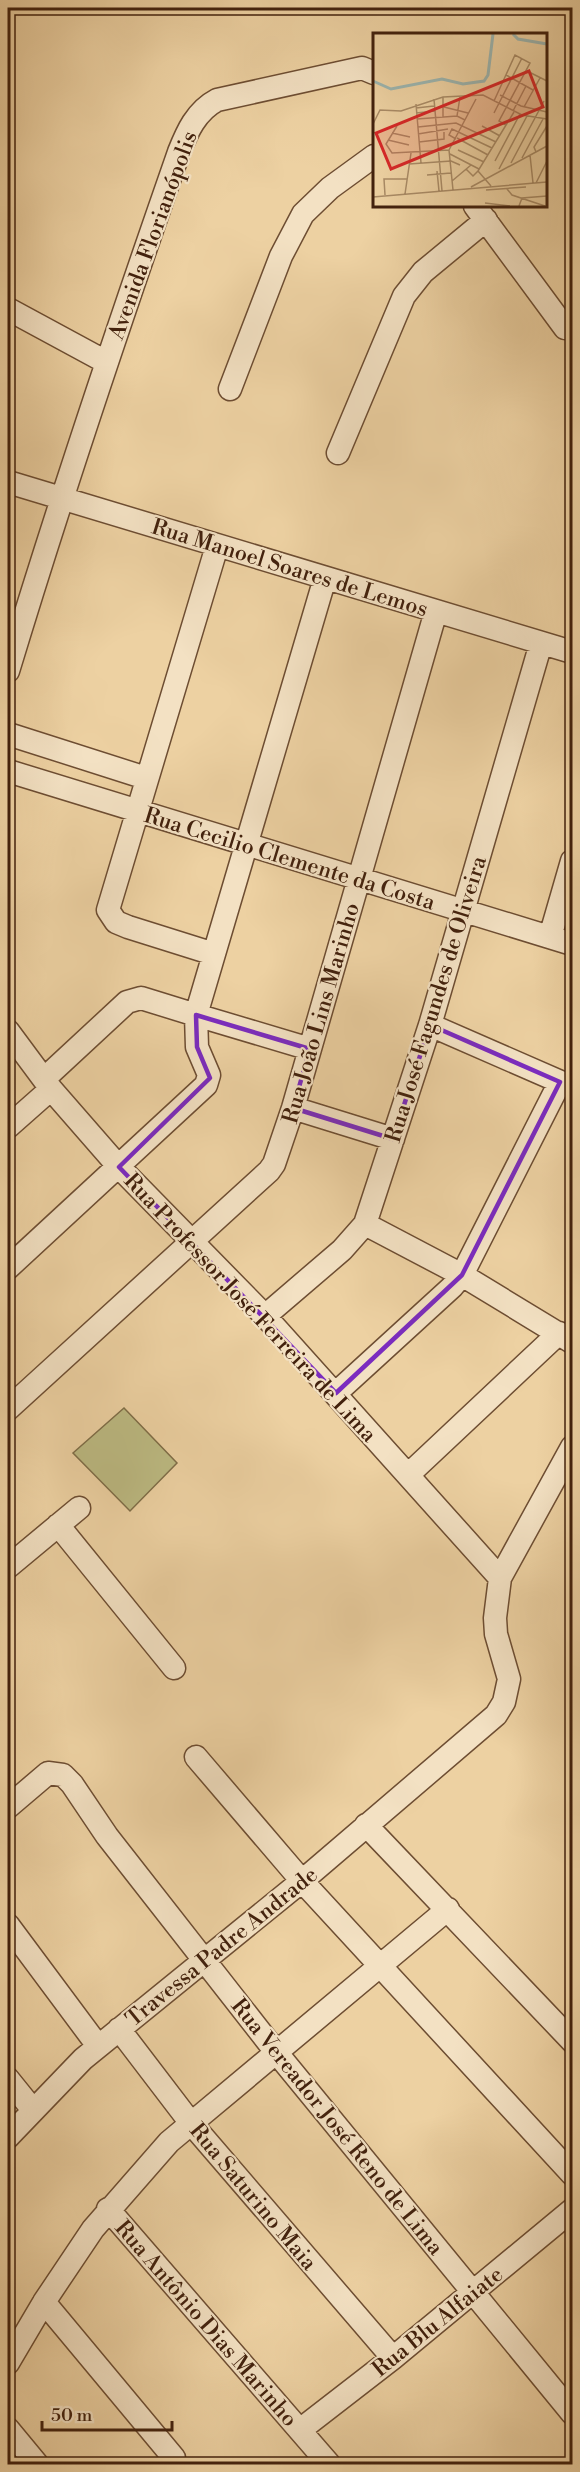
<svg xmlns="http://www.w3.org/2000/svg" width="580" height="2472" viewBox="0 0 580 2472" font-family="'Libre Bodoni',serif">
<style>
.green{fill:#bcba82;stroke:#7f6e48;stroke-width:1.5}
.lines{fill:none;stroke-linecap:round;stroke-linejoin:round}
.minor-casing{stroke:#6d4d32;stroke-width:25}
.minor{stroke:#f3e1c3;stroke-width:22}
.marked{fill:none;stroke:#7b2cbf;stroke-width:4.5;stroke-linejoin:round}
.labels{text-anchor:middle;stroke-width:4.5;stroke-linejoin:round;paint-order:stroke}
.street-label{font-size:22px;fill:#42210d;stroke:#f3e1c3}
.inset-river{fill:none;stroke:#9cb5af;stroke-width:3}
.inset-road{fill:none;stroke:#a98b66;stroke-width:1.5}
.view{fill:#d62828;fill-opacity:0.15;stroke:#d62828;stroke-width:3}
.inset-edge{fill:none;stroke:#42210d;stroke-width:3}
</style>
<rect width="100%" height="100%" fill="#edd1a2"/>
<filter id="stains"><feTurbulence type="fractalNoise" baseFrequency=".00333" numOctaves="4"/><feColorMatrix values="0 0 0 0 .2 0 0 0 0 .09 0 0 0 0 .02 0 0 0 .5 -.17"/></filter>
<radialGradient id="worn" r=".72"><stop offset=".6" stop-color="#630" stop-opacity="0"/><stop offset="1" stop-color="#630" stop-opacity=".3"/></radialGradient>
<!-- green -->
<path class="green" d="M124 1408 177 1463 130 1511 73 1453Z"/>
<g class="lines">
<defs>
<path id="minor" d="M475 206 565 328
M8 309 106 362
M230 389 281 256 303 214 330 188 374 156
M338 453 404 296 423 272 486 220
M8 482 572 652
M8 671C61 496 119 324 179 152 187 132 196 111 217 100L362 68 374 73
M8 734 146 778
M8 771 572 944
M550 937 572 861
M214 954 128 927 116 922 108 910 217 546
M430 1025 572 1087
M8 1031 51 1089 119 1167 265 1316 500 1578
M310 1049 196 1015 325 578
M293 1108 393 1139
M8 1127 51 1089
M365 1224 462 1275 572 1342
M8 1268 206 1085 209 1075 197 1047 196 1015 141 998 127 1002 44 1079
M265 1316 342 1250 365 1224 430 1025 541 643
M336 1393 452 1287 462 1275 560 1082
M8 1409 269 1171 274 1164 293 1108 436 611
M408 1475 559 1333
M58 1525 174 1668
M8 1567 79 1508
M196 1757 302 1881 572 2174
M8 1807 48 1773 63 1775 72 1784 107 1836 276 2052 572 2413
M366 1825 572 2041
M8 1925 98 2046
M119 2029 190 2122 393 2358
M8 2079 33 2110
M8 2137 83 2059 302 1881 496 1715 504 1702 509 1679 496 1634 495 1618 500 1578 572 1447
M108 2209 329 2464
M44 2302 174 2458
M8 2363 44 2302 93 2229 169 2142 448 1909
M8 2429 37 2464
M300 2430 393 2358 572 2210"/>
</defs>
<!-- minor casing -->
<use href="#minor" class="minor-casing"/>
<!-- minor -->
<use href="#minor" class="minor"/>
</g>
<!-- marked area -->
<path class="marked" d="M196 1015 310 1049 293 1108 393 1139 430 1025 560 1082 462 1275 336 1393 119 1167 210 1078 197 1047Z"/>
<g class="labels">
<!-- street labels -->
<g class="street-label">
<text transform="translate(152 235) rotate(-70)" y="8">Avenida Florianópolis</text>
<text transform="translate(290 567) rotate(17)" y="8">Rua Manoel Soares de Lemos</text>
<text transform="translate(290 858) rotate(17)" y="8">Rua Cecilio Clemente da Costa</text>
<text transform="translate(435 999) rotate(-73)" y="8">Rua José Fagundes de Oliveira</text>
<text transform="translate(320 1013) rotate(-74)" y="8">Rua João Lins Marinho</text>
<text transform="translate(251 1307) rotate(47)" y="8">Rua Professor José Ferreira de Lima</text>
<text transform="translate(221 1946) rotate(-39)" y="8">Travessa Padre Andrade</text>
<text transform="translate(338 2126) rotate(51)" y="8">Rua Vereador José Reno de Lima</text>
<text transform="translate(254 2196) rotate(50)" y="8">Rua Saturino Maia</text>
<text transform="translate(437 2321) rotate(-39)" y="8">Rua Blu Alfaiate</text>
<text transform="translate(207 2323) rotate(49)" y="8">Rua Antônio Dias Marinho</text>
</g>
</g>
<!-- overview -->
<g transform="translate(373 33)">
<rect width="174" height="174" fill="#edd1a2"/>
<path class="inset-river" d="M140 1 145 6 174 11M0 48 18 56 69 46 90 51 111 48 115 42 120 1"/>
<path class="inset-road" d="M154 38 174 48M133 42 160 57M127 62 148 73 174 79M61 66 69 158M121 68 142 22 157 30 126 88 133 92M43 71 48 130M71 74 95 80M151 74 167 45M43 75 61 73M140 78 153 53M43 80 62 78M121 80 149 25M84 83 87 64M70 84V64M44 86 84 83 92 87M0 91 7 77 28 78 70 64 110 62 149 82 174 86M24 93 13 111 19 120 76 117M109 93 127 103M45 94 83 90 123 109M19 100 37 104M45 101 75 96M84 105 115 122M83 106 76 102 79 96 119 115M15 107 36 112M46 109 71 106V99M76 117 103 66M76 117 80 157M85 117 111 129M163 119 161 114 174 93M77 121 106 136M157 122 160 150M149 125 170 86M122 128 147 81M138 130 171 68M36 131 78 128 87 132M93 136 100 143 105 138 141 79M126 136 154 83M64 138 66 158M105 138 118 153M54 142 78 140M79 148 98 132M163 150 174 128M98 154 174 113M134 156 139 162 172 173M113 157 153 154M32 161 38 120M12 162 11 146H34M0 164 174 149M112 170 137 173M146 173 149 165 174 163"/>
<path class="view" d="M156 38 170 74 18 136 3 100Z"/>
<rect width="174" height="174" class="inset-edge"/>
</g>
<!-- margin -->
<rect width="580" height="2472" fill="none" stroke="#edd1a2" stroke-width="30"/>
<rect x="9" y="9" width="562" height="2454" fill="none" stroke="#42210d" stroke-width="3"/>
<rect x="15" y="15" width="550" height="2442" fill="none" stroke="#42210d" stroke-width="1.5"/>
<!-- scale -->
<path d="M42 2421v9h130v-9" fill="none" stroke="#42210d" stroke-width="3"/>
<text x="51" y="2421" font-size="18" fill="#42210d" stroke="#f3e1c3" stroke-width="4.5" paint-order="stroke">50 m</text>
<rect width="100%" height="100%" filter="url(#stains)"/>
<rect width="100%" height="100%" fill="url(#worn)"/>
</svg>
